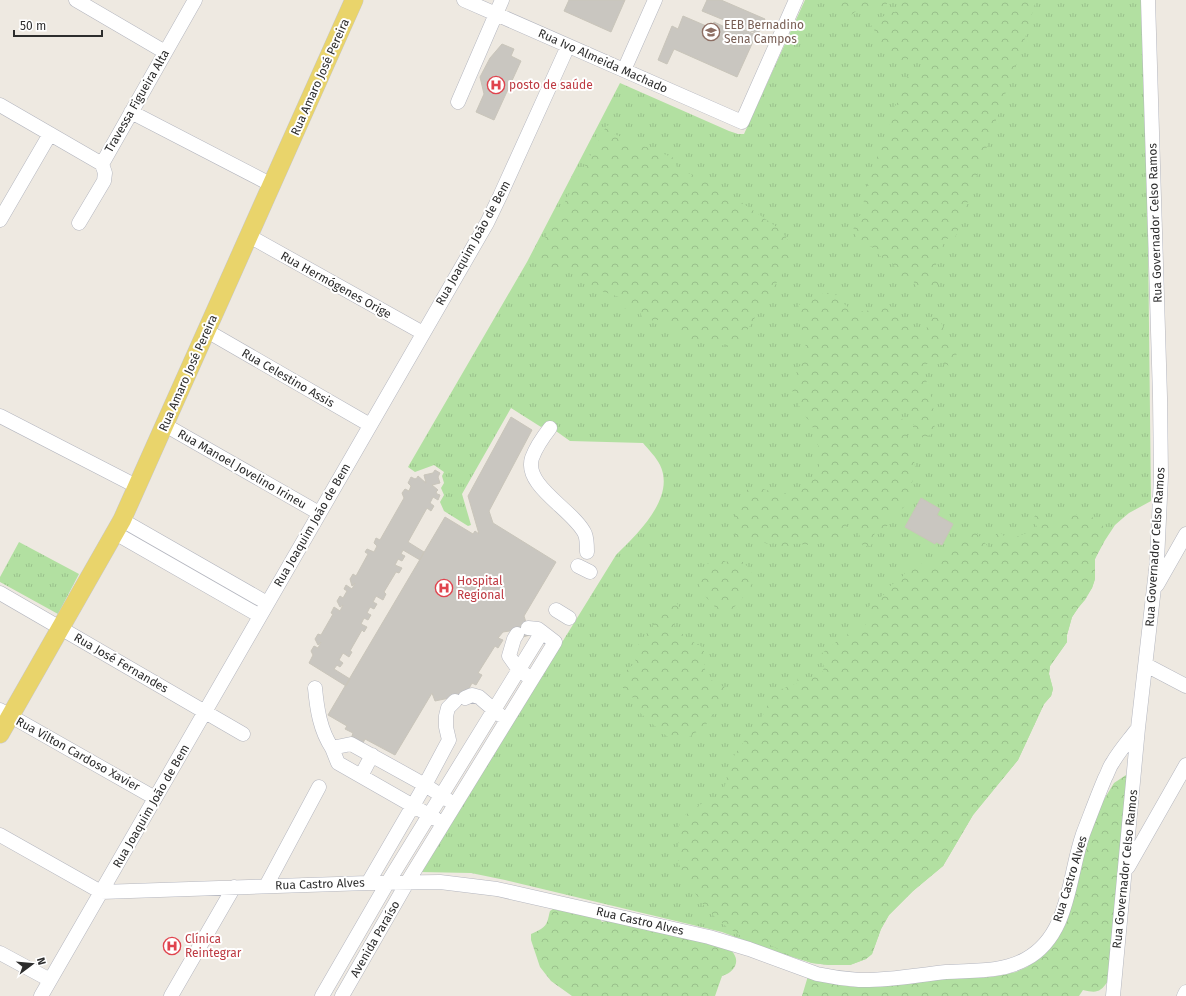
<svg xmlns="http://www.w3.org/2000/svg" width="1186" height="996" viewBox="0 0 1186 996" font-family="'Fira Sans',sans-serif">
<style>
.grass{fill:url(#grass-tufts)}
.forest{fill:url(#forest-crowns)}
.building{fill:#c9c6c0;stroke:#c9c5ba}
.lines{fill:none;stroke-linecap:round;stroke-linejoin:round}
.minor-casing{stroke:#b4b6bf;stroke-width:15}
.major-casing{stroke:#c8c8c8;stroke-width:19}
.minor{stroke:#fff;stroke-width:14}
.major{stroke:#e9d46b;stroke-width:18}
.labels{text-anchor:middle;stroke-width:4;stroke-linejoin:round;paint-order:stroke}
.education-label{font-size:12px;fill:#785e54;stroke:#fff;text-anchor:start}
.street-label{font-size:12px;fill:#2d2d2d;stroke:#fff}
.health-label{font-size:12px;fill:#be3a42;stroke:#fff;text-anchor:start}
</style>
<defs>
<pattern id="grass-tufts" width="24" height="20" patternUnits="userSpaceOnUse"><rect width="24" height="20" fill="#b2e0a1"/><path d="M3 7l-1-3M5 7V3M7 7l1-3M15 17l-1-3M17 17v-4M19 17l1-3" fill="none" stroke="#99c08b"/></pattern>
<pattern id="forest-crowns" width="20" height="18" patternUnits="userSpaceOnUse"><rect width="20" height="18" fill="#b2e0a1"/><path d="M2 6a3 3 0 1 1 6 0M12 15a3 3 0 1 1 6 0" fill="none" stroke="#99c08b"/></pattern>
</defs>
<rect width="100%" height="100%" fill="#eee9e1"/>
<!-- grass -->
<path class="grass" d="M805 0H1142L1147 152 1151 501 1129 513 1123 518 1115 525 1098 551 1095 559V579L1092 588 1072 617 1067 635V642L1050 666 1049 674 1053 689 1051 696 1044 704 1018 760 973 815 943 866 913 891 889 915 881 929 872 954 866 959 850 965H829L812 963 773 951 722 932 505 880 471 873 420 872 616 555C637 534 676 498 660 465 656 457 649 450 643 443L570 441 546 424 541 427 511 408 462 494 471 525 468 526 444 511 440 502 444 495 441 488 444 483 442 476 444 472 434 465 415 472 408 467 527 262 620 83 729 131 738 134H744Z
M19 542 79 574 58 614 0 582V577Z"/>
<!-- forest -->
<path class="forest" d="M839 0H887L888 2 883 9C871 12 860 5 850 16 842 13 838 8 839 0Z
M905 0H997L1000 2 1002 0H1036L1021 52 1020 60 1015 66 955 238 945 239 936 265 940 276 939 284C931 290 925 291 916 287L912 278 905 280 897 277 893 272 895 267 891 261 884 260 871 246 868 248C854 241 847 224 862 214L864 200 869 196 866 188 871 175 877 172V150L891 140 892 134 887 117 898 102 896 99C899 77 907 78 925 68L923 65 916 62 912 58 896 63C885 54 875 46 875 31L872 28 870 21 882 18 887 12H895Z
M607 125 614 134 674 158 677 168 721 188 781 230 791 245 790 261 736 348 724 345 718 347 702 339C692 341 681 337 674 330 668 325 669 323 661 319L654 321 642 317 638 306 628 309 623 308 619 303V297L604 292 562 268 546 267 533 260Z
M833 292C839 298 846 308 855 311 862 313 882 308 890 306L915 330 925 331 932 317 939 318C946 337 961 345 955 368L939 362 926 364C922 376 931 393 933 405 934 414 934 422 935 431L925 438 914 435 913 426 917 418 910 411 905 410 901 415 912 451 915 466 909 500 903 508 891 516C889 528 886 527 875 532L871 546H863C859 538 859 529 855 521H848L843 537 817 542 807 545 793 543 791 548 785 549 775 543 769 544 754 540 748 541 737 538 733 531 731 523C739 512 739 497 749 488L763 489 773 492 786 494 800 489 809 482 819 467 820 455 816 434 810 422 802 412 792 390 793 380 802 361 806 343 797 315 799 305 816 295Z
M1071 509 1080 518 1090 516 1097 520 1103 526 1105 533 1104 542 1095 559V579L1092 588 1085 600 1078 608 1072 617 1067 635V642L1050 666 1049 674 1053 689 1051 696 1044 704 1018 760 973 815 943 866 913 891 889 915 881 929 872 954 866 959 850 965H829L812 963 794 957 764 942 741 936 728 928 707 910 685 879 681 871 678 860V831L680 822 685 815 701 804 713 800 723 791 726 782 728 769 735 754 765 712 772 693 797 683 798 677 803 676 807 678 821 676 824 668 821 654 840 639 846 638 848 633 865 628 866 623 871 616V612L868 608 871 604 886 593 890 586 901 578 912 565 915 558 923 565 930 567 931 560 936 558 941 561 946 560V553C950 548 956 545 963 543L965 536 967 532H976L989 548 993 550 994 539 996 534 1001 533 1009 541 1013 538 1032 531 1042 537 1033 519 1036 514 1041 513 1047 518 1058 521 1067 511Z
M736 557C768 578 747 592 729 613 719 616 700 592 699 583 699 576 703 570 706 564L723 560 726 562Z
M672 600 676 602 680 609 674 627C680 632 686 637 693 642 698 645 701 645 704 650 703 661 703 675 714 682 718 685 722 685 726 689L722 703 704 727 689 737 680 740 669 738 656 727 637 710 631 693 623 688 620 680C623 673 630 667 636 662L634 655 638 645Z
M1129 773 1108 981C1100 993 1096 993 1083 990L1079 996H802L808 976 832 983 853 987H877L937 979 992 977 1016 972 1027 967 1046 953 1056 941 1064 925 1087 839 1100 806 1114 783Z
M553 909 599 918 602 922 606 921 610 922H622L726 947C742 956 738 971 722 976L715 996H572L551 981 540 967 531 940V934C535 932 538 931 541 929 548 925 548 918 550 911Z"/>
<!-- building -->
<path class="building" d="M569 0H625L611 32 564 11Z
M707 0H721L765 19 758 34 702 11Z
M683 16 711 28 714 22 727 28 729 23 756 35 737 77 674 49 667 64 658 60 672 26 678 29Z
M502 44 514 49 511 56 521 61 494 120 476 112 484 94 480 77 490 58Z
M511 417 532 430 489 511 493 523 556 562 524 616 530 635 519 638 516 630 503 632 498 638 503 640 498 648 495 646 478 673 482 675 476 685 472 683 465 696 466 703 456 706 454 697 435 701 432 693 395 755 365 739 362 745 351 739 353 733 345 729 347 726 328 715 445 517 473 534 475 531 479 534 468 496Z
M435 470 440 473 438 477 440 483 432 485 438 490 436 492 437 494 440 495 438 500 433 497 430 503 434 506 431 511 427 508 408 542 424 552 420 560 403 550 401 554 405 556 402 561 398 559 395 565 402 568 399 573 396 572 384 592 386 594 383 600 376 596 373 602 377 604 374 609 370 607 367 613 371 615 368 620 364 618 361 624 367 627 364 632 362 630 350 651 352 652 349 657 343 653 339 660 343 663 340 667 337 665 334 669 350 679 346 686 309 663 313 655 311 651 314 646 318 648 321 642 318 645 315 639 318 634 321 635 333 614 331 613 334 607 340 611 343 605 340 607 337 601 340 596 343 598 347 591 344 589 346 585 352 589 355 583 352 586 350 579 353 574 356 576 368 554 365 552 367 549 374 552 377 546 374 543 376 538 380 540 404 498 402 493 405 489 409 491 411 486 408 483 411 477 415 479 417 478 418 476 426 483 424 475 433 473Z
M921 498 940 509 937 515 953 524 942 545 936 542 935 544 905 527Z"/>
<g class="lines">
<defs>
<path id="minor" d="M76 0 165 52
M464 0 742 122 796 0
M624 70 655 0
M458 102 502 0
M0 105 102 164
M131 112 272 185
M0 220 50 134
M79 223 104 181 105 173 102 164 195 0
M249 236 423 333
M207 331 370 425
M0 416 138 487
M165 425 319 513
M550 428C543 437 536 447 532 458 523 486 574 510 585 534 587 539 587 547 587 552
M122 520 267 603
M115 533 260 616
M578 566 590 572
M1157 585 1186 534
M0 593 243 734
M556 610 569 618
M517 634 514 639 509 656 519 670 526 675
M1146 665 1186 686
M315 688C317 709 320 730 332 748
M465 698 472 695 479 697 500 715
M0 710 155 798
M361 776 372 755
M436 819 338 763 332 748 351 744 425 785 448 800
M0 835 101 892 368 883 440 882 497 889 709 937 749 949 817 974C831 977 845 979 859 980 887 981 917 975 946 972 972 970 1001 973 1026 959 1070 935 1068 877 1083 834 1090 816 1097 797 1105 778 1108 773 1109 767 1113 762 1120 750 1130 739 1138 728
M1128 867 1186 765
M368 883 425 785 449 740 446 727V716L448 708 455 701
M266 886 319 787
M0 953 50 980
M41 996 487 223 500 196 568 46
M171 996 234 887
M322 996 388 882 542 632
M342 996 408 881 555 642 538 629 528 628
M1113 996 1138 728 1157 561 1161 476 1160 397 1148 0
M1184 996 1186 992"/>
<path id="major" d="M0 734 122 520 354 0"/>
</defs>
<!-- minor casing -->
<use href="#minor" class="minor-casing"/>
<!-- major casing -->
<use href="#major" class="major-casing"/>
<!-- minor -->
<use href="#minor" class="minor"/>
<!-- major -->
<use href="#major" class="major"/>
</g>
<!-- icons -->
<defs>
<symbol id="school-ring" viewBox="-11 -11 22 22"><circle r="9.5" fill="#fff" stroke="#8d6e63" stroke-width="1.5"/><path d="M0-5L7-2L0 1L-7-2ZM-4 1L0 2.5L4 1V4Q0 6-4 4Z" fill="#8d6e63"/></symbol>
<symbol id="hospital-ring" viewBox="-11 -11 22 22"><circle r="9.5" fill="#fff" stroke="#e0444e" stroke-width="1.5"/><path d="M-5-5h3v3.5h4V-5h3V5h-3V1.5h-4V5h-3Z" fill="#e0444e"/></symbol>
</defs>
<g fill-rule="evenodd">
<use href="#school-ring" x="701" y="22" width="20" height="20"/>
<use href="#hospital-ring" x="486" y="75" width="20" height="20"/>
<use href="#hospital-ring" x="434" y="578" width="20" height="20"/>
<use href="#hospital-ring" x="162" y="936" width="20" height="20"/>
</g>
<g class="labels">
<!-- education labels -->
<g class="education-label">
<text x="724" y="29">EEB Bernadino<tspan x="724" dy="14">Sena Campos</tspan></text>
</g>
<!-- street labels -->
<g class="street-label">
<text transform="translate(603 61) rotate(24)" y="4">Rua Ivo Almeida Machado</text>
<text transform="translate(320 77) rotate(-66)" y="4">Rua Amaro José Pereira</text>
<text transform="translate(137 101) rotate(-60)" y="4">Travessa Figueira Alta</text>
<text transform="translate(1155 223) rotate(-92)" y="4">Rua Governador Celso Ramos</text>
<text transform="translate(473 243) rotate(-61)" y="4">Rua Joaquim João de Bem</text>
<text transform="translate(336 285) rotate(29)" y="4">Rua Hermógenes Orige</text>
<text transform="translate(188 373) rotate(-66)" y="4">Rua Amaro José Pereira</text>
<text transform="translate(288 378) rotate(30)" y="4">Rua Celestino Assis</text>
<text transform="translate(242 469) rotate(30)" y="4">Rua Manoel Jovelino Irineu</text>
<text transform="translate(312 525) rotate(-60)" y="4">Rua Joaquim João de Bem</text>
<text transform="translate(1155 547) rotate(-86)" y="4">Rua Governador Celso Ramos</text>
<text transform="translate(121 663) rotate(30)" y="4">Rua José Fernandes</text>
<text transform="translate(78 754) rotate(29)" y="4">Rua Vilton Cardoso Xavier</text>
<text transform="translate(151 806) rotate(-60)" y="4">Rua Joaquim João de Bem</text>
<text transform="translate(1125 869) rotate(-84)" y="4">Rua Governador Celso Ramos</text>
<text transform="translate(1070 879) rotate(-73)" y="4">Rua Castro Alves</text>
<text transform="translate(320 884) rotate(-2)" y="4">Rua Castro Alves</text>
<text transform="translate(640 921) rotate(13)" y="4">Rua Castro Alves</text>
<text transform="translate(375 939) rotate(-60)" y="4">Avenida Paraíso</text>
</g>
<!-- health labels -->
<g class="health-label">
<text x="509" y="89">posto de saúde</text>
<text x="457" y="585">Hospital<tspan x="457" dy="14">Regional</tspan></text>
<text x="185" y="943">Clínica<tspan x="185" dy="14">Reintegrar</tspan></text>
</g>
</g>
<!-- north arrow -->
<g transform="translate(32 964) rotate(74)" stroke="#ffffff" stroke-width="3" paint-order="stroke">
<path d="M0-3L7 15L0 10L-7 15Z" fill="#2d2d2d"/>
<text y="-6" font-size="11" font-weight="bold" text-anchor="middle" fill="#2d2d2d">N</text>
</g>
<!-- scale -->
<path d="M14 30v6h88v-6" fill="none" stroke="#2d2d2d" stroke-width="2"/>
<text x="20" y="30" font-size="12" fill="#2d2d2d" stroke="#ffffff" stroke-width="3" paint-order="stroke">50 m</text>
</svg>
